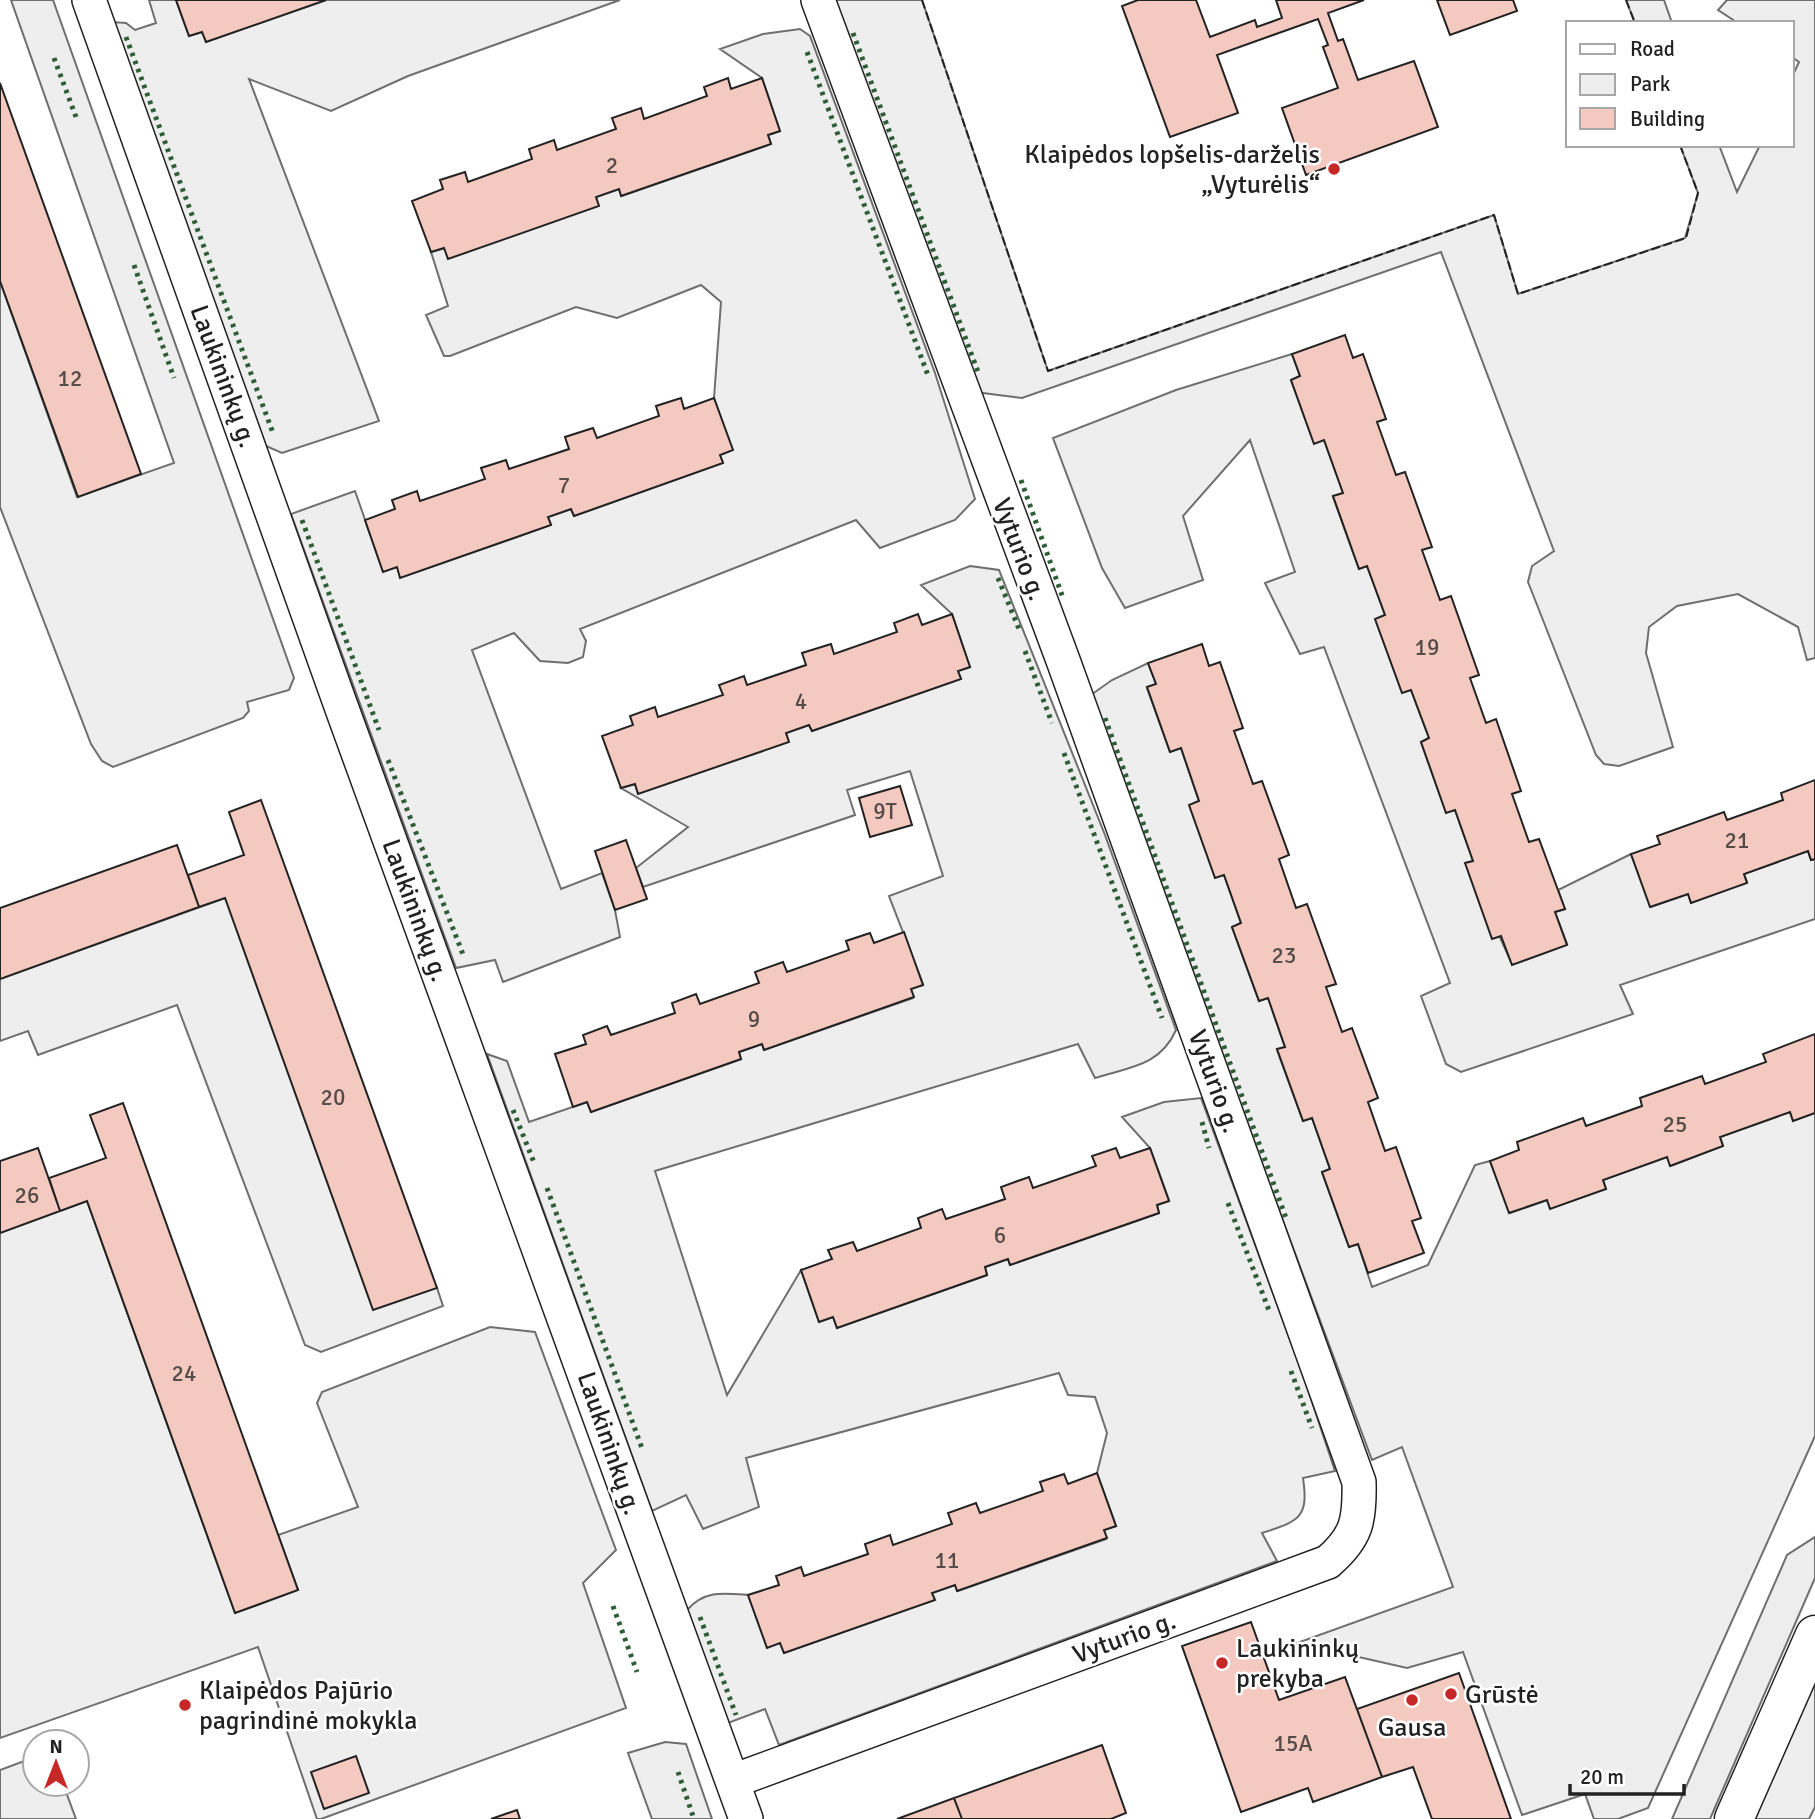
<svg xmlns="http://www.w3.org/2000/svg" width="1815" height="1819" viewBox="0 0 1815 1819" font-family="Signika,sans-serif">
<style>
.green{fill:#eee;stroke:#6f6f6f;stroke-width:2}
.parking{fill:#ededed;stroke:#6f6f6f;stroke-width:2}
.building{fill:#f3c9c0;stroke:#222;stroke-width:2}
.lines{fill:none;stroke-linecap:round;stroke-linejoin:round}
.minor-casing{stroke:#222;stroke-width:36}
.secondary-casing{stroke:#222;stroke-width:41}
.minor{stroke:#fff;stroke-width:33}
.secondary{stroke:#fff;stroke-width:38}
.hedge{stroke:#2f5e38;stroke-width:5;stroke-dasharray:3.5 5;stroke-linecap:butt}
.fence{stroke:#222;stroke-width:2;stroke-dasharray:9 3.5;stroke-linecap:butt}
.poi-dot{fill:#c62828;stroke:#fff;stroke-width:2.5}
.labels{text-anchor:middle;stroke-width:5;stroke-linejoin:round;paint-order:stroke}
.number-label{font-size:23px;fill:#564c4a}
.poi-label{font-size:26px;fill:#222;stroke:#fff;text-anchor:start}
.street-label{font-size:26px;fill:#222;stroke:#fff}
</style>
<rect width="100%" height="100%" fill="#fff"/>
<!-- green -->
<path class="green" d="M11 0H53L294 678 289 690 247 702 249 711 243 718 113 767 102 761 91 744 0 507V281L77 497 174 463Z
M149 0H176L189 36 202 32 206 42 326 0H620L408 76 331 111 249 79 379 421 282 453 266 446 112 22 126 23 135 30 156 23Z
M831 0H922L1048 371 1494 215 1518 294 1685 238 1698 193 1680 145H1719L1737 192 1760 145H1792V77L1799 62 1792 57V23H1738L1718 10 1727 0H1815V658L1807 660 1798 627 1738 594 1677 606 1649 627 1646 653 1673 747 1619 766 1604 764 1596 755 1528 582 1532 566 1554 551 1441 252 1022 398 975 392Z
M1626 0H1664L1672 23H1635Z
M800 29 810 36 935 373 975 499 955 520 880 548 856 520 580 629 586 641 583 657 568 663 540 661 514 633 472 650 561 889 602 873 615 910 620 937 503 982 495 960 456 968 291 514 355 491 383 571 397 567 401 577 551 525 548 517 571 509 574 516 723 463 720 455 732 450 714 398 721 302 701 285 617 318 576 307 450 356H444L426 315 448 306 431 252 598 206 596 197 619 189 622 196 771 144 768 135 780 131 762 78 720 49 763 34Z
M1292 354 1300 376 1291 380 1314 443 1324 440 1343 493 1333 497 1359 569 1367 566 1385 615 1376 619 1402 692 1411 690 1429 738 1421 742 1446 812 1455 810 1473 861 1466 863 1512 964 1567 944 1555 912 1565 909 1558 890 1631 854 1651 907 1688 894 1691 903 1747 882 1744 874 1808 851 1811 860 1815 859V919L1620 985 1633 1014 1461 1072 1446 1064 1421 996 1450 983 1324 647 1300 654 1265 583 1295 572 1250 440 1183 516 1203 580 1125 608 1102 568 1053 438 1176 390Z
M970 566 999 570 1105 835 1176 1030C1160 1066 1130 1067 1095 1078L1078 1044 655 1171 727 1395 801 1270 819 1322 833 1317 837 1328 987 1275 985 1267 1008 1259 1010 1265 1159 1213 1157 1205 1169 1200 1150 1148 1122 1117 1164 1102 1201 1098 1302 1372 1335 1471 1303 1478C1309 1518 1299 1521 1262 1533L1277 1561 779 1745 765 1709 728 1723 687 1610C705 1590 723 1593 748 1595L767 1647 780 1643 784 1653 934 1600 932 1593 955 1585 958 1591 1106 1539 1104 1530 1116 1526 1097 1473 1107 1433 1095 1397 1068 1395 1059 1373 746 1458 759 1507 703 1529 686 1495 652 1511 487 1054 507 1061 529 1122 587 1102 591 1112 741 1059 739 1052 762 1044 764 1050 913 998 911 989 923 984 889 896 943 876 910 771 847 790 855 815 643 887 636 868 688 827 621 788 635 784 638 793 788 742 786 733 809 725 812 731 961 679 958 671 970 667 952 614 921 585Z
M1148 663 1156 684 1147 688 1170 752 1181 748 1199 801 1190 805 1224 875 1241 923 1232 927 1259 1001 1268 998 1285 1047 1277 1050 1303 1121 1312 1118 1330 1169 1322 1172 1349 1247 1358 1244 1372 1287 1428 1265 1475 1165 1490 1161 1510 1213 1547 1200 1550 1208 1606 1189 1603 1180 1667 1157 1671 1166 1723 1146 1720 1137 1790 1112 1793 1121 1815 1113V1436L1648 1808 1618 1819H1594L1585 1794 1522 1815 1463 1652 1407 1668 1297 1643 1453 1587 1402 1447 1372 1460 1088 697 1112 680Z
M225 898 437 1288 443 1306 321 1352 305 1345 177 1005 38 1055 28 1031 0 1041V979Z
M87 1201 235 1613 298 1590 278 1535 358 1507 317 1403 322 1392 490 1327 535 1332 616 1550 583 1583 626 1708 321 1819H317L258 1647 0 1738V1233Z
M1815 1682V1807L1809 1819H1754Z
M665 1742 686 1744 712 1819H652L628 1753Z
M35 1757V1784H63L76 1819H0V1770Z"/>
<!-- parking -->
<path class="parking" d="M1815 1537V1578L1710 1819H1672L1787 1555Z"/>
<!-- building -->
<path class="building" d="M176 0H326L206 42 202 32 189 36Z
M1138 0H1196L1210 37 1255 20 1257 27 1282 18 1276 0H1364L1328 13 1338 41 1343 39 1358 80 1414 61 1438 127 1306 175 1282 108 1338 88 1323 47 1328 45 1318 19 1217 55 1238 113 1170 137 1122 6Z
M1437 0H1513L1517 11 1450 35Z
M728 78 731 89 762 78 780 131 768 135 771 144 621 196 619 189 596 197 599 206 448 259 444 248 431 252 412 201 443 189 440 180 465 172 468 182 532 159 529 149 554 140 557 150 616 129 612 118 641 108 644 119 707 96 704 87Z
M0 83 141 474 78 497 0 281Z
M1345 335 1353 358 1363 354 1386 419 1377 422 1396 475 1405 472 1432 547 1422 550 1440 600 1451 596 1479 675 1470 678 1486 723 1496 719 1521 791 1512 794 1529 842 1539 839 1565 909 1555 912 1567 945 1512 965 1501 936 1492 939 1465 863 1473 861 1455 810 1446 813 1421 742 1429 738 1411 690 1402 693 1375 619 1385 615 1367 566 1359 569 1333 496 1343 493 1324 440 1314 444 1291 380 1300 376 1292 354Z
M681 398 684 409 714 398 733 450 720 455 723 463 574 516 571 509 548 517 551 525 400 578 397 567 383 572 365 520 395 509 392 500 417 491 420 501 485 479 481 468 506 460 509 469 569 449 565 437 593 428 597 438 659 416 656 406Z
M918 614 922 625 952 614 970 667 958 671 961 679 812 731 809 725 786 733 789 742 638 794 635 784 621 788 602 736 633 725 630 716 655 707 658 717 723 695 719 685 744 676 747 685 806 665 802 653 831 644 834 654 897 632 894 623Z
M1202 644 1209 666 1220 662 1243 728 1234 731 1253 784 1262 781 1289 855 1279 859 1296 908 1307 904 1336 984 1326 987 1342 1032 1352 1028 1378 1098 1368 1102 1385 1151 1396 1147 1421 1218 1412 1221 1424 1253 1368 1273 1358 1244 1349 1247 1322 1172 1330 1169 1312 1118 1303 1121 1277 1049 1285 1047 1268 998 1259 1001 1232 927 1241 923 1224 875 1215 878 1189 805 1199 801 1181 748 1170 752 1147 687 1156 684 1148 663Z
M1815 780V859L1811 860 1808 851 1744 874 1747 883 1691 903 1688 894 1650 907 1631 854 1660 844 1657 836 1724 812 1727 820 1783 800 1781 793Z
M900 786 912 825 870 837 859 798Z
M261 800 437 1288 373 1310 225 898 199 907 188 875 244 855 229 812Z
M626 840 647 899 615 910 595 851Z
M177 845 199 907 0 979V908Z
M904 932 923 985 911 989 914 997 764 1050 762 1044 739 1052 741 1059 591 1112 587 1102 573 1107 555 1054 586 1044 583 1035 607 1026 611 1035 675 1013 672 1003 696 994 700 1004 759 983 755 972 783 962 787 972 849 950 846 941 870 933 874 943Z
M1815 1034V1113L1793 1121 1790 1112 1720 1137 1723 1146 1670 1166 1667 1157 1603 1180 1606 1189 1550 1209 1547 1200 1509 1213 1490 1161 1519 1150 1517 1142 1583 1118 1586 1126 1642 1106 1640 1098 1702 1076 1705 1084 1766 1062 1763 1054Z
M123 1103 298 1590 235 1613 87 1201 60 1211 49 1178 106 1158 90 1115Z
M38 1148 60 1211 0 1233V1161Z
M1116 1148 1120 1158 1150 1148 1169 1201 1157 1205 1159 1213 1010 1265 1008 1259 985 1267 987 1275 837 1328 833 1317 819 1322 801 1270 832 1259 828 1250 853 1242 857 1251 921 1228 918 1218 942 1209 946 1219 1005 1199 1001 1187 1029 1177 1033 1188 1096 1166 1092 1156Z
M1097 1473 1116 1526 1104 1530 1107 1538 957 1591 955 1585 932 1593 935 1600 784 1653 780 1643 767 1648 748 1595 779 1585 776 1576 801 1567 804 1576 868 1554 865 1544 890 1535 893 1545 952 1524 948 1513 976 1503 980 1513 1043 1491 1040 1482 1064 1474 1068 1484Z
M1251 1622 1279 1700 1345 1677 1382 1777 1313 1802 1308 1788 1241 1812 1182 1646Z
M1459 1673 1511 1819H1432L1413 1767 1382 1777 1357 1709Z
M1102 1745 1126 1813 1111 1819H962L954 1798Z
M356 1756 369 1793 324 1809 311 1772Z
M954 1798 962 1819H897Z
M517 1810 520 1819H491Z"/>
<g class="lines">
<defs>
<path id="minor" d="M89 0 341 706 746 1819
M733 1781 1328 1562C1357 1537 1360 1520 1359 1482L1064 663 818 0"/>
<path id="secondary" d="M1734 1819 1815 1635"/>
</defs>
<!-- minor casing -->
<use href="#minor" class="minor-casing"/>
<!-- secondary casing -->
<use href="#secondary" class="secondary-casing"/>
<!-- minor -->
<use href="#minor" class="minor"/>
<!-- secondary -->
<use href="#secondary" class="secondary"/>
<!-- hedge -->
<path class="hedge" d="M853 33 978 372
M126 37 273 433
M807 52 929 378
M54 58 76 117
M134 265 174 378
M1021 480 1063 598
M302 520 379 730
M998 578 1019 629
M1025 651 1052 723
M1105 718 1286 1218
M1064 753 1162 1018
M388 760 464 957
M513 1110 535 1165
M1202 1122 1209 1148
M547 1188 643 1451
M1228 1203 1270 1313
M1291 1371 1312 1428
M613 1606 637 1672
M700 1617 736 1715
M678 1772 694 1819"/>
<!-- fence -->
<path class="fence" d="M922 0 1048 371 1494 215 1518 294 1686 238 1698 193 1680 145
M1626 0 1635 23"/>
</g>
<!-- markers -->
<g class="poi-dot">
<circle cx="1334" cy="169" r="7"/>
<circle cx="1222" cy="1663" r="7"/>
<circle cx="1451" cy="1694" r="7"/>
<circle cx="1412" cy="1700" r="7"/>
<circle cx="185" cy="1705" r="7"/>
</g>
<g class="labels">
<!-- number labels -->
<g class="number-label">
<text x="612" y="173">2</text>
<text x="70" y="386">12</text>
<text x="564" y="493">7</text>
<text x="1427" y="655">19</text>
<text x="801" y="709">4</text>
<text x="885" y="819">9T</text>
<text x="1737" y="848">21</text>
<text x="1284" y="963">23</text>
<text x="754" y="1027">9</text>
<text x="333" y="1105">20</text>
<text x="1675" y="1132">25</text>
<text x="27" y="1203">26</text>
<text x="1000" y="1243">6</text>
<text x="184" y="1381">24</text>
<text x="947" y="1568">11</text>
<text x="1293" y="1751">15A</text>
</g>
<!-- poi labels -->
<g class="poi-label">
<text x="1320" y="163" text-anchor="end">Klaipėdos lopšelis-darželis<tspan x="1320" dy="30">„Vyturėlis“</tspan></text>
<text x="1236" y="1657">Laukininkų<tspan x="1236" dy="30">prekyba</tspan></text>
<text x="199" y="1699">Klaipėdos Pajūrio<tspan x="199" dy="30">pagrindinė mokykla</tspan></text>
<text x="1465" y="1703">Grūstė</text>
<text x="1412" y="1736" text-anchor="middle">Gausa</text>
</g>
<!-- street labels -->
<g class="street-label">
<text transform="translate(224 376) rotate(70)" y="9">Laukininkų g.</text>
<text transform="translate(1020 549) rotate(69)" y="9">Vyturio g.</text>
<text transform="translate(416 910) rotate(70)" y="9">Laukininkų g.</text>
<text transform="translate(1215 1081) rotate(70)" y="9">Vyturio g.</text>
<text transform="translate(610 1443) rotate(71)" y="9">Laukininkų g.</text>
<text transform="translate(1124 1637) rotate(-20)" y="9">Vyturio g.</text>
</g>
</g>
<!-- legend -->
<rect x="1566" y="21" width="228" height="126" fill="#ffffff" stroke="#a7a7a7" stroke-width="2"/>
<rect x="1580" y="44" width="35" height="10" fill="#ffffff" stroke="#a7a7a7" stroke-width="2"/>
<text x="1630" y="56" font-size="21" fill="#222222">Road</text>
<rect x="1580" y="74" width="35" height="21" fill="#eeeeee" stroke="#a7a7a7" stroke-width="2"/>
<text x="1630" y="91" font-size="21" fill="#222222">Park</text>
<rect x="1580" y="108" width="35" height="21" fill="#f3c9c0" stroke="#a7a7a7" stroke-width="2"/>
<text x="1630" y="126" font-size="21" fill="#222222">Building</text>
<!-- north arrow -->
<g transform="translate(56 1763)"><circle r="33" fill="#ffffff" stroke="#a7a7a7" stroke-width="2"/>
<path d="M0-5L12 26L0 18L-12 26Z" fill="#c62828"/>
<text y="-10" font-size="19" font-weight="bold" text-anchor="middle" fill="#222222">N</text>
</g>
<!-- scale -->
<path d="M1570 1784v10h114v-10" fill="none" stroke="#222222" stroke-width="3.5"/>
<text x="1580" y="1784" font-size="21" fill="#222222" stroke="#ffffff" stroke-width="5" paint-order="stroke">20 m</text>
</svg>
